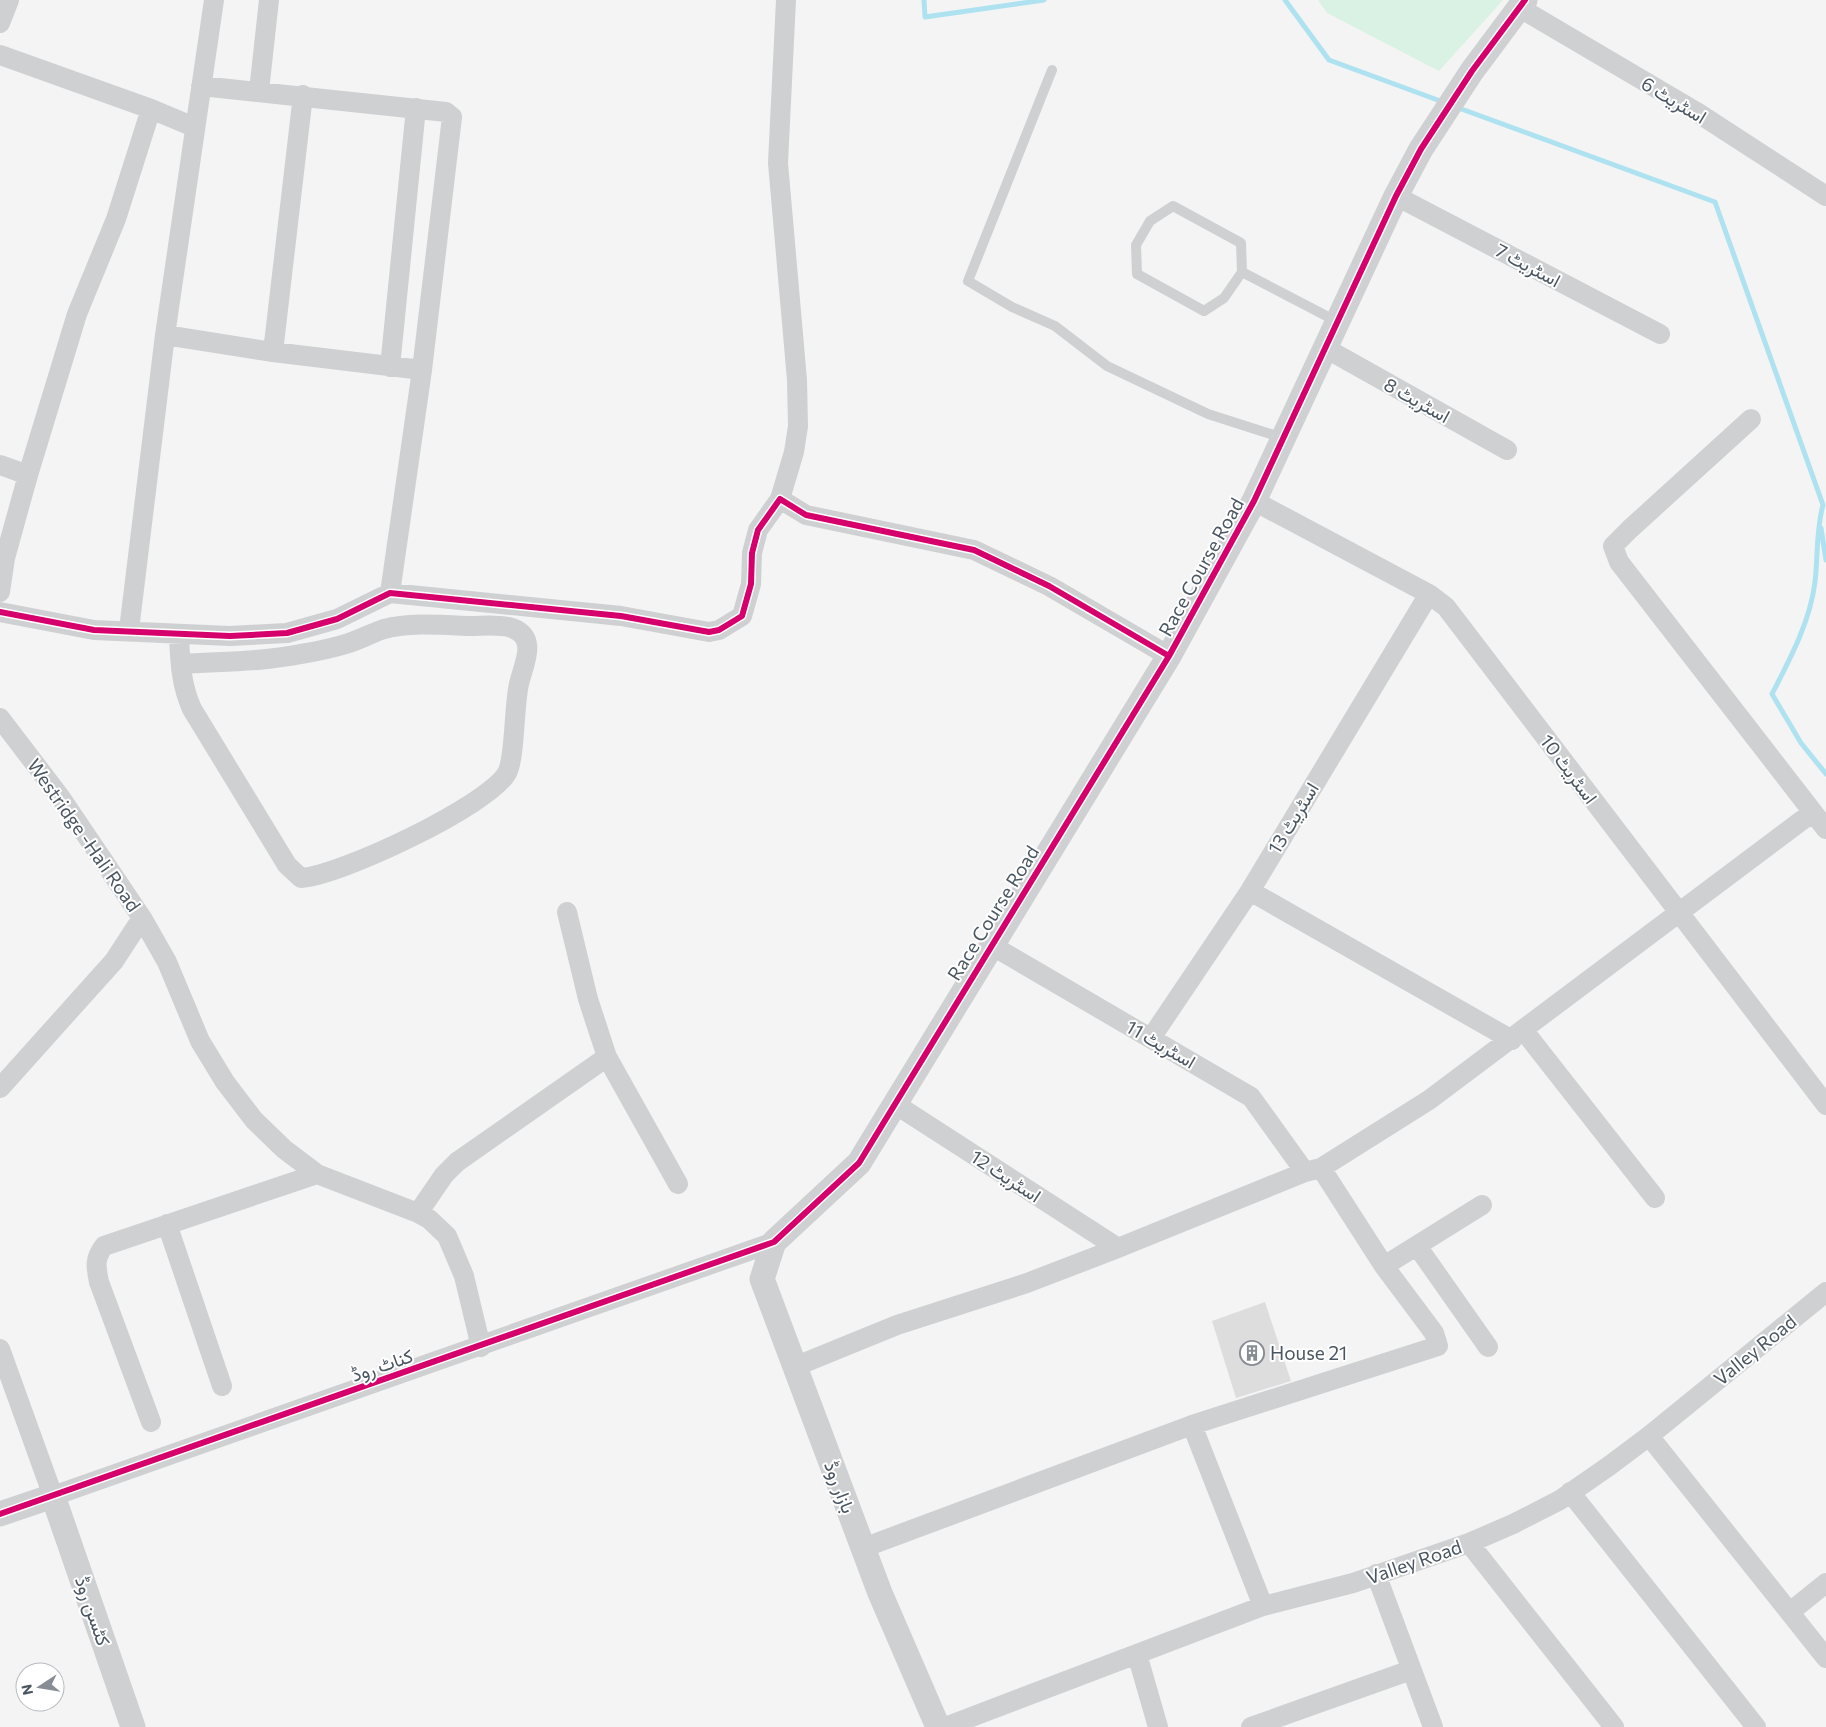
<svg xmlns="http://www.w3.org/2000/svg" width="1826" height="1727" viewBox="0 0 1826 1727" font-family="Commissioner,Vazirmatn,sans-serif">
<style>
.green{fill:#d9f2e3}
.lines{fill:none;stroke-linecap:round;stroke-linejoin:round}
.stream{stroke:#aee2f0;stroke-width:5}
.building{fill:#ddddde}
.service{stroke:#ced0d2;stroke-width:10}
.minor{stroke:#ced0d2;stroke-width:20}
.tertiary{stroke:#ced0d2;stroke-width:25}
.cycleway-casing{stroke:#fff;stroke-width:9}
.cycleway{stroke:#d6006c;stroke-width:6}
.labels{text-anchor:middle;stroke-width:4;stroke-linejoin:round;paint-order:stroke}
.street-label{font-size:19px;fill:#4a5661;stroke:#fff}
.poi-label{font-size:19px;fill:#4a5661;stroke:#fff;text-anchor:start}
</style>
<rect width="100%" height="100%" fill="#f4f4f4"/>
<!-- green -->
<path class="green" d="M1318 0H1503L1439 71 1327 13Z"/>
<g class="lines">
<!-- stream -->
<path class="stream" d="M924 0 925 17 1044 0
M1285 0 1329 60 1443 102
M1456 107 1715 202 1823 505C1816 530 1818 556 1815 582 1810 622 1790 659 1772 694L1801 743 1826 774
M1821 528 1826 560"/>
</g>
<!-- building -->
<path class="building" d="M1265 1302 1291 1381 1236 1398 1212 1321Z"/>
<g class="lines">
<!-- service -->
<path class="service" d="M1052 70 968 281 1012 307 1055 326 1107 366 1208 414 1283 438
M1173 206 1241 243 1242 272 1224 298 1204 311 1137 274 1136 245 1150 221Z
M1242 272 1338 322"/>
<!-- minor -->
<path class="minor" d="M1520 8 1695 111 1826 196
M0 23 9 0
M0 55 151 109 194 127
M201 86 446 112 452 117 422 370 390 593
M259 91 269 0
M1396 196 1660 334
M165 335 273 352 422 370
M1327 349 1507 450
M273 352 303 95
M390 367 416 108
M1751 419 1630 529 1613 546 1619 562 1826 829
M0 465 28 475
M780 499 794 452 798 426 797 380 778 163 786 0
M1254 501 1429 594 1446 607 1826 1105
M0 592 5 558 28 475 77 314 116 219 151 109
M0 612 94 630 230 636 287 633 337 619 390 593 621 616 709 632 719 630 742 616 751 584 752 553 758 530 780 499 806 515 974 550 1049 586 1169 656
M129 630 165 335 214 0
M179 635C180 661 181 685 192 709L287 865 301 878C339 876 488 806 507 773 515 759 514 704 519 684 523 665 539 638 512 628 500 624 483 626 471 626 442 625 412 622 384 629 372 633 361 639 349 643 327 650 291 656 267 659 239 662 209 662 181 664
M0 718 61 798 142 918 114 961 0 1088
M1250 891 1512 1040
M567 912 588 999 607 1057 678 1184
M142 918 167 962 200 1041 225 1082 254 1120 284 1149 317 1174 418 1213 429 1219 447 1236 464 1276 481 1347
M991 945 1251 1097 1305 1172
M1524 1031 1655 1198
M1151 1038 1250 891 1429 594
M895 1104 1118 1248
M418 1213 444 1175 457 1162 607 1057
M167 1224 222 1386
M1417 1246 1488 1347
M1384 1266 1482 1205
M0 1349 53 1496 774 1242
M794 1367 897 1325 1027 1283 1118 1248 1305 1172 1321 1168 1429 1100 1813 812
M151 1422 99 1282C96 1267 94 1259 104 1246L317 1174
M1192 1425 1263 1606
M1649 1436 1826 1658
M1570 1492 1756 1727
M1469 1543 1614 1727
M863 1548 1192 1425 1438 1346 1434 1333 1384 1266 1321 1168
M1376 1574 1433 1727
M1790 1612 1826 1583
M1137 1654 1158 1727
M945 1727 1263 1606 1353 1583 1469 1543 1513 1524 1560 1500 1609 1466 1649 1436 1826 1292
M1251 1727 1411 1670"/>
<!-- tertiary -->
<path class="tertiary" d="M0 1514 53 1496 133 1727
M938 1727 880 1593 762 1279 774 1242 859 1163 1169 656 1254 501 1396 196 1421 149 1472 71 1525 0"/>
<defs>
<path id="cycleway" d="M0 612 94 630 230 636 287 633 337 619 390 593 621 616 709 632 719 630 742 616 751 584 752 553 758 530 780 499 806 515 974 550 1049 586 1169 656
M0 1514 774 1242 859 1163 1169 656 1254 501 1396 196 1421 149 1472 71 1525 0"/>
</defs>
<!-- cycleway casing -->
<use href="#cycleway" class="cycleway-casing"/>
<!-- cycleway -->
<use href="#cycleway" class="cycleway"/>
</g>
<!-- icons -->
<defs>
<symbol id="building-ring" viewBox="-11 -11 22 22"><circle r="9.5" fill="#fff" stroke="#868d94" stroke-width="1.5"/><path d="M-4-6H4V6H1V3H-1V6H-4ZM-2.5-4.3h1.7v1.8h-1.7ZM.8-4.3h1.7v1.8H.8ZM-2.5-1h1.7V.8h-1.7ZM.8-1h1.7V.8H.8Z" fill="#868d94"/></symbol>
</defs>
<g fill-rule="evenodd">
<use href="#building-ring" x="1238" y="1339" width="28" height="28"/>
</g>
<g class="labels">
<!-- street labels -->
<g class="street-label">
<text transform="translate(1674 100) rotate(31)" y="7">اسٹریٹ 6</text>
<text transform="translate(1528 265) rotate(28)" y="7">اسٹریٹ 7</text>
<text transform="translate(1417 400) rotate(29)" y="7">اسٹریٹ 8</text>
<text transform="translate(1201 567) rotate(-61)" y="7">Race Course Road</text>
<text transform="translate(1569 769) rotate(53)" y="7">اسٹریٹ 10</text>
<text transform="translate(1293 818) rotate(-59)" y="7">اسٹریٹ 13</text>
<text transform="translate(84 835) rotate(55)" y="7">Westridge -Hali Road</text>
<text transform="translate(993 913) rotate(-58)" y="7">Race Course Road</text>
<text transform="translate(1161 1044) rotate(30)" y="7">اسٹریٹ 11</text>
<text transform="translate(1006 1176) rotate(33)" y="7">اسٹریٹ 12</text>
<text transform="translate(1755 1350) rotate(-39)" y="7">Valley Road</text>
<text transform="translate(382 1365) rotate(-19)" y="7">کناٹ روڈ</text>
<text transform="translate(840 1487) rotate(69)" y="7">بازار روڈ</text>
<text transform="translate(1414 1562) rotate(-19)" y="7">Valley Road</text>
<text transform="translate(93 1611) rotate(71)" y="7">کٹسن روڈ</text>
</g>
<!-- poi labels -->
<g class="poi-label">
<text x="1270" y="1360">House 21</text>
</g>
</g>
<!-- north arrow -->
<g transform="translate(40 1687) rotate(258)"><circle r="24" fill="#ffffff" stroke="#b7bbc0"/>
<path d="M0-4L9 19L0 12L-9 19Z" fill="#868d94"/>
<text y="-8" font-size="14" font-weight="bold" text-anchor="middle" fill="#4a5661">N</text>
</g>
</svg>
